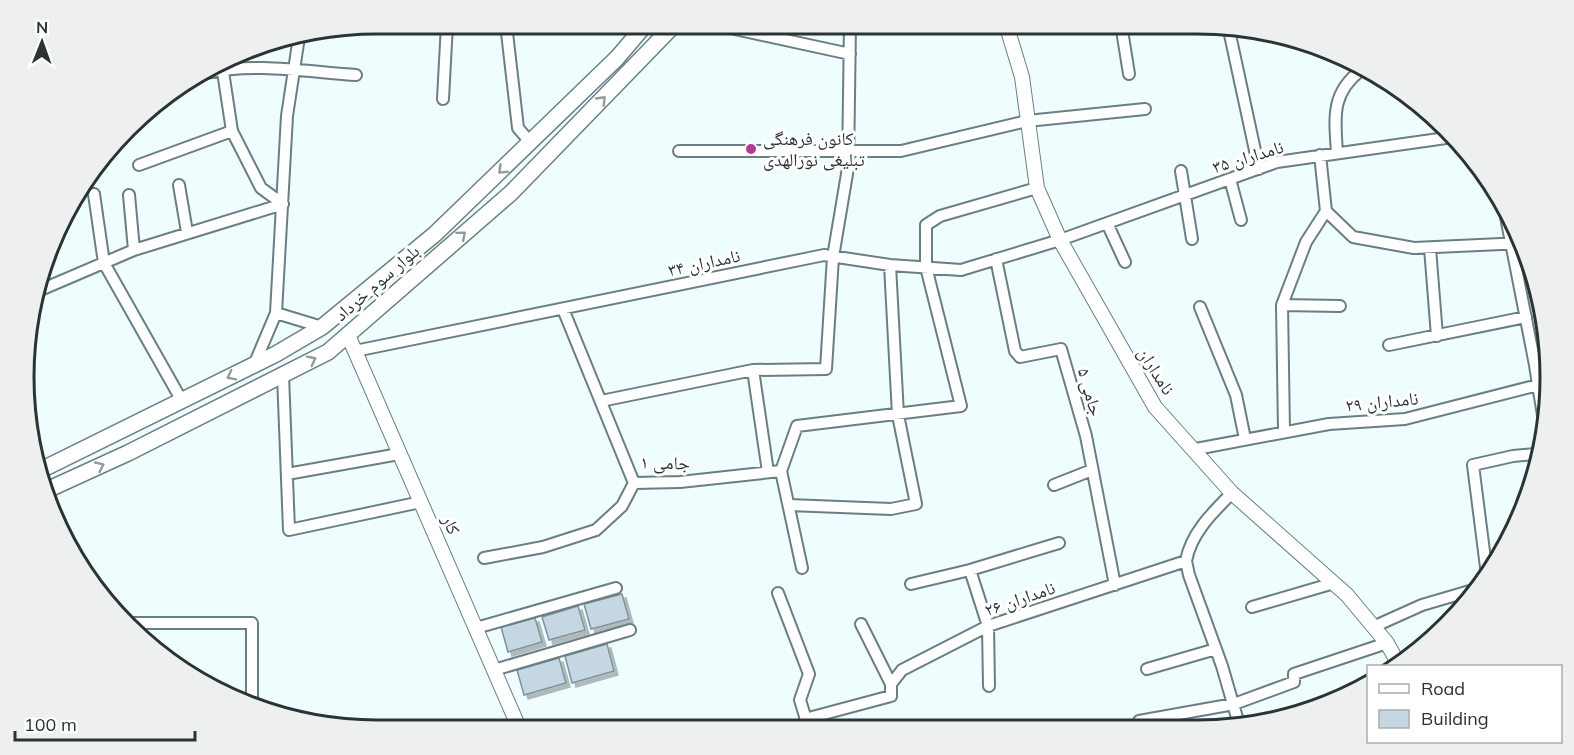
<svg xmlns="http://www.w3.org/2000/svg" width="1574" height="755" viewBox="0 0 1574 755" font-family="Mulish,'Noto Naskh Arabic',sans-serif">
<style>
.building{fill:#c4d7e2;stroke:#80929c;stroke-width:1.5;filter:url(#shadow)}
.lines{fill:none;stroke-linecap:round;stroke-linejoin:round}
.street-casing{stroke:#6a7f82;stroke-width:14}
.secondary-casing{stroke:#6a7f82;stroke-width:16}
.primary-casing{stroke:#6a7f82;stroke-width:18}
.street{stroke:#fff;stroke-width:10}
.secondary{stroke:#fff;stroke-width:14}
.primary{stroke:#fff;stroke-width:15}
.oneway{stroke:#949a9a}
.poi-dot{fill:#b23b92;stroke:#fff;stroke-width:2}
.labels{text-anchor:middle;stroke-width:6;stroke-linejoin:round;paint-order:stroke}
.poi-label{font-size:18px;fill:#2a3435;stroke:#fff;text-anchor:start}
.street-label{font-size:18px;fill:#2a3435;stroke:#fff}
.rim{fill:none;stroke:#2a3435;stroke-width:3}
</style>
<defs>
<filter id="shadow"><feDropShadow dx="4" dy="4" stdDeviation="0" flood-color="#0004"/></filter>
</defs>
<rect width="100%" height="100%" fill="#effdff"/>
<!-- building -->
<path class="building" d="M622 594 629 619 591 629 584 604Z
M578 606 585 630 549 640 542 617Z
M535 618 542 642 508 652 501 627Z
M607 644 614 671 572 683 565 656Z
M559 658 566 683 524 695 517 670Z"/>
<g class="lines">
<defs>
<path id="street" d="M506 24 518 128 530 142
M712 24 850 54
M1121 24 1129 74
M366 26 386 27
M1229 30 1259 169
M222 65 232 131 261 188 283 204
M207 73C251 62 310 72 356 75
M443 99 447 24
M679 151H901L1027 121 1145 109
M1337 153C1335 119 1330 94 1361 70
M1320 155 1326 211 1353 237 1414 248 1523 243
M139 165 232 131
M1181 171 1192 239
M1230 179 1241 220
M179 185 187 232
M94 194 104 263 182 401
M129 195 134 250
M1506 217 1535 365
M1107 223 1125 262
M1430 248 1437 336
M996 259 1015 351 1020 357 1061 349 1086 436 1115 585
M38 291 134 250 283 204
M1282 305 1340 306
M1200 307 1236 395 1245 439
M563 309 634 483 680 482 781 471 802 568
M276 313 287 116 299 37
M1389 345 1526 317
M355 351 824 255 890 265 961 270 1060 240 1277 162 1453 137
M254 365 276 313 322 327
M283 375 289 530 421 502
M1538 385 1543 415
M601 401 753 370
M1284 431 1282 305 1306 242 1326 211
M1196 449 1329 424 1405 419 1538 385 1535 365 1547 362
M781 471 797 426 961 406 926 267V225L940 216 1037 188
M768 472 753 370 826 369 833 257 848 168 850 24
M287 474 399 454
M1054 485 1092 470
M789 505 891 509 916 504 898 415 890 265
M484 558 543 547 596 530 622 506 634 483
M1186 561 1189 575 1222 666 1240 728
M1487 575 1473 465 1513 456 1535 454
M911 584 970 570
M778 593 809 674 800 700 809 729
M1252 607 1334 583
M124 623H252V706
M861 624 891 684
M1373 627 1422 605 1480 588
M476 628 616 588
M1147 669 1216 649
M494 670 630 630
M989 686 988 626 970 570 1059 543
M805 719 891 696V684L902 670 988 626 1186 561C1191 533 1213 512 1232 493
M1139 721 1234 704 1294 682V674L1387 643"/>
<path id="secondary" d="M1006 24 1022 77 1037 188 1060 240 1155 407 1232 493 1347 595 1387 643 1399 665
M348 335 520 730"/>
<path id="primary" d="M41 470 276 354 322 327 435 234 617 58 646 24
M47 490 128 453 328 352 511 193 675 24"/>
</defs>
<!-- street casing -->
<use href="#street" class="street-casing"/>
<!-- secondary casing -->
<use href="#secondary" class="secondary-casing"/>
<!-- primary casing -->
<use href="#primary" class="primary-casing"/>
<!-- street -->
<use href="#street" class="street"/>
<!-- secondary -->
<use href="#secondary" class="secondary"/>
<!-- primary -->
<use href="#primary" class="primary"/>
</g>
<!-- one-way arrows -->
<defs><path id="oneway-chevron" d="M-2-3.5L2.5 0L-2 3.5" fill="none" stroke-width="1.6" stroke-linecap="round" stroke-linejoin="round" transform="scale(1.5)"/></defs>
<g class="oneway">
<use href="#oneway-chevron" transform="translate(602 100) rotate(-46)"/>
<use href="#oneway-chevron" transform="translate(502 170) rotate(136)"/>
<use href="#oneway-chevron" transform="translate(462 235) rotate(-40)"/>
<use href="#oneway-chevron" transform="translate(312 360) rotate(-27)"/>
<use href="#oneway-chevron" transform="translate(231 376) rotate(153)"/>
<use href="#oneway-chevron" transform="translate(100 466) rotate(-25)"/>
</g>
<!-- markers -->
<circle class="poi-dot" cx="751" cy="149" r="6"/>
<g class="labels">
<!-- poi labels -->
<g class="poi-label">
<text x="763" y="145">کانون فرهنگی<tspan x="763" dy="21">تبلیغی نورالهدی</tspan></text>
</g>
<!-- street labels -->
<g class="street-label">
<text transform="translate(1248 157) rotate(-17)" y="6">نامداران ۳۵</text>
<text transform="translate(704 263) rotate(-12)" y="6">نامداران ۳۴</text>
<text transform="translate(377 283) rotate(-41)" y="6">بلوار سوم خرداد</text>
<text transform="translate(1156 371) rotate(58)" y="6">نامداران</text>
<text transform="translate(1090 392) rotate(74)" y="6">جامی ۵</text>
<text transform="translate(1382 402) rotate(-6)" y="6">نامداران ۲۹</text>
<text transform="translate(665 463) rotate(1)" y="6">جامی ۱</text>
<text transform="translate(451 525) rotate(66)" y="6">کار</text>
<text transform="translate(1020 599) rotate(-19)" y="6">نامداران ۲۶</text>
</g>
</g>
<!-- crop -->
<path d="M0 0H1574V755H0ZM377 34H1197A343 343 0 0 1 1540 377V377A343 343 0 0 1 1197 720H377A343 343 0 0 1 34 377V377A343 343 0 0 1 377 34Z" fill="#eeefef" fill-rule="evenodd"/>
<path class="rim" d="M377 34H1197A343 343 0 0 1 1540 377V377A343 343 0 0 1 1197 720H377A343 343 0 0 1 34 377V377A343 343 0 0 1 377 34Z"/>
<!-- legend -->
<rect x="1367" y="665" width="195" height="78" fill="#ffffff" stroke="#aaaeae" stroke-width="1.5"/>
<rect x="1379" y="684" width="30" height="9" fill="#ffffff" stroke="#aaaeae" stroke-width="1.5"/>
<text x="1421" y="695" font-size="18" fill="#2a3435">Road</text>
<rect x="1379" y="710" width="30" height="18" fill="#c4d7e2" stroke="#aaaeae" stroke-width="1.5"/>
<text x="1421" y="725" font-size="18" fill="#2a3435">Building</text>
<!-- north arrow -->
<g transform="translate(42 42) rotate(1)" stroke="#ffffff" stroke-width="4.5" paint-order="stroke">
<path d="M0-4.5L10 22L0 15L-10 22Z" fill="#2a3435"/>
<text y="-9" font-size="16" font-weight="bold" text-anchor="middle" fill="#2a3435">N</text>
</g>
<!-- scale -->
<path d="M15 731v9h180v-9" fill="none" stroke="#2a3435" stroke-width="3"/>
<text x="24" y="731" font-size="18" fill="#2a3435" stroke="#ffffff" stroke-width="4.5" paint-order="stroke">100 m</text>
</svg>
